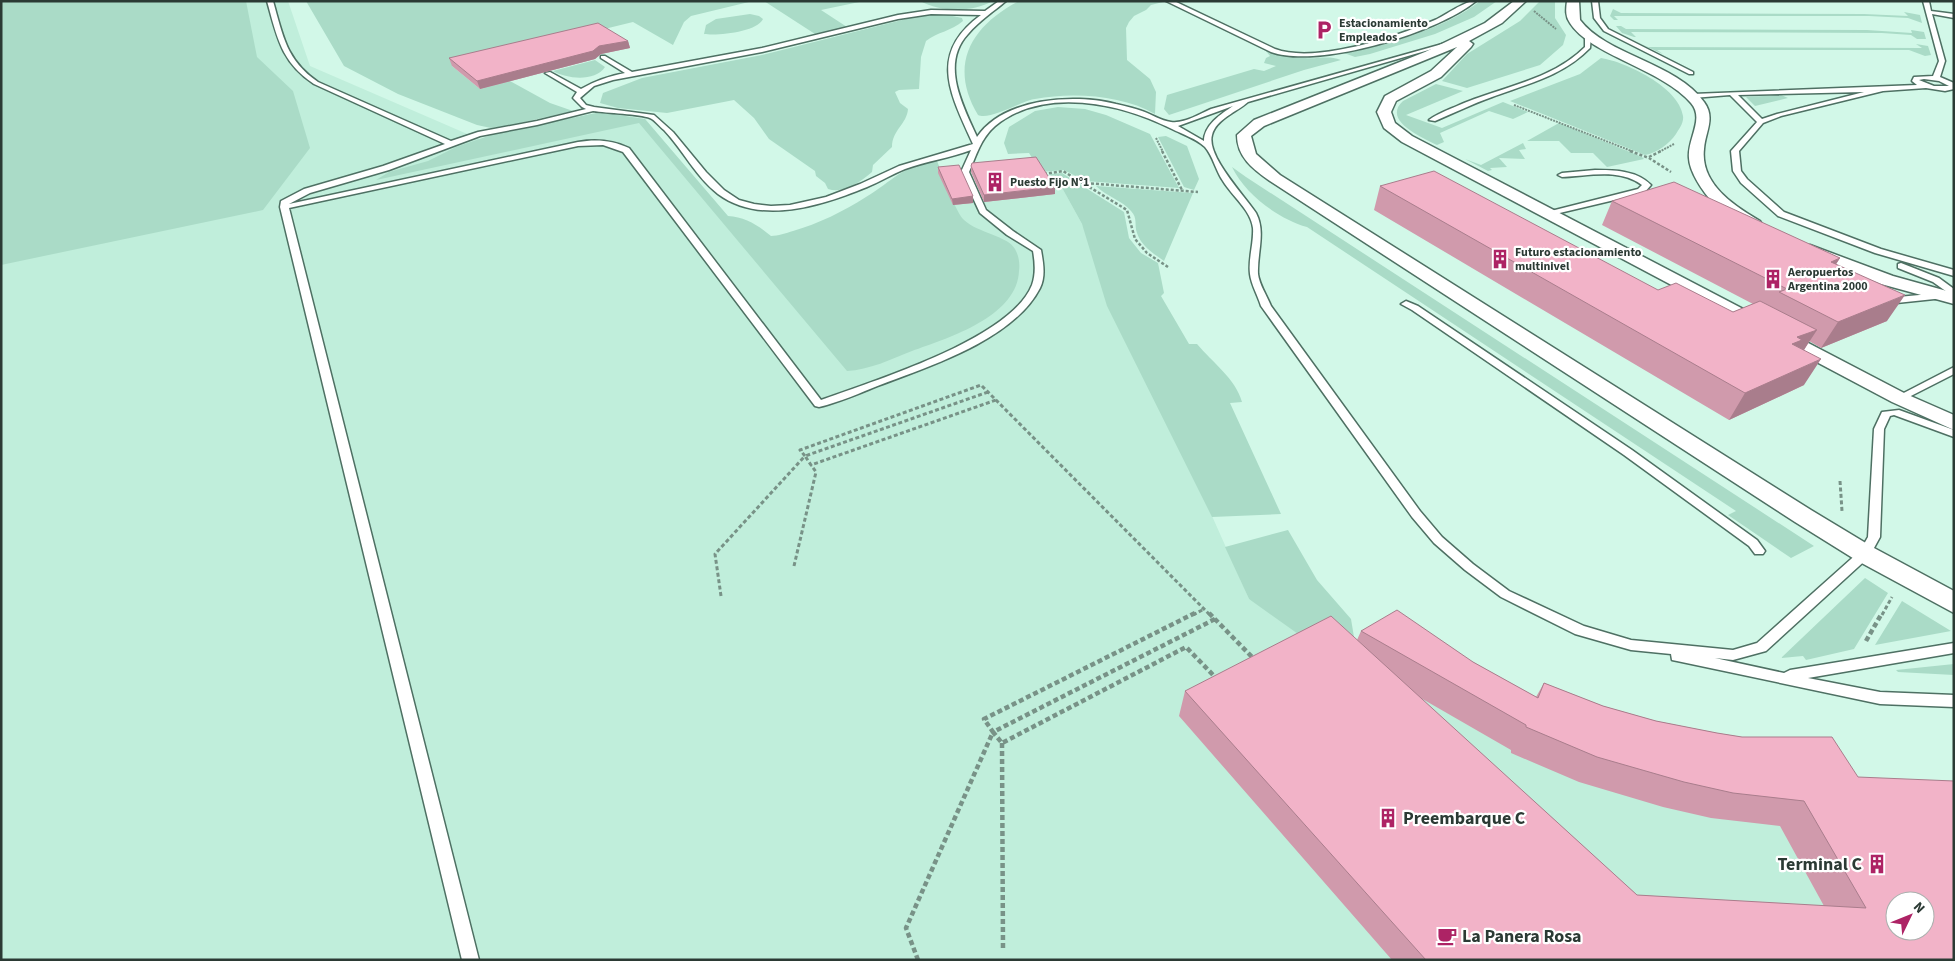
<svg xmlns="http://www.w3.org/2000/svg" width="1955" height="961" viewBox="0 0 1955 961" font-family="'Source Sans 3',sans-serif">
<style>
.built{fill:#c0eedb;fill-rule:evenodd}
.green{fill:#aadbc7}
.lines{fill:none;stroke-linecap:round;stroke-linejoin:round}
.service-casing{stroke:#4e7063;stroke-width:3}
.minor-casing{stroke:#4e7063;stroke-width:3}
.path-far3{stroke:#789287;stroke-width:2;stroke-dasharray:2 1;stroke-linecap:butt}
.path-far2{stroke:#789287;stroke-width:2.5;stroke-dasharray:3 2;stroke-linecap:butt}
.path-far1{stroke:#789287;stroke-width:3;stroke-dasharray:4 2.5;stroke-linecap:butt}
.path{stroke:#789287;stroke-width:4.5;stroke-dasharray:5 3;stroke-linecap:butt}
.service{fill:#fff;fill-rule:evenodd}
.minor{fill:#fff;fill-rule:evenodd}
.wall{fill:#d09aac;fill-rule:evenodd}
.shaded-wall{fill:#a97d8c}
.building{fill:#f2b3c8;stroke:#a97d8c;fill-rule:evenodd}
.labels{text-anchor:middle;stroke-width:4.5;stroke-linejoin:round;paint-order:stroke}
.far-poi-label{font-size:12px;font-weight:bold;fill:#2b3a34;stroke:#fff;text-anchor:start}
.near-poi-label{font-size:18px;font-weight:bold;fill:#2b3a34;stroke:#fff;text-anchor:start}
</style>
<rect width="100%" height="100%" fill="#d2f8e8"/>
<!-- built -->
<path class="built" d="M1 1H288L310 66 502 149 645 119 853 364 917 189 1045 178 1061 186 1082 224 1249 599 1460 688 1954 807V960H1ZM1895 901H1925V931H1895Z"/>
<!-- green -->
<path class="green" d="M1 1H246L257 57 293 91 310 148 263 210 1 265Z
M306 1H753L691 16 684 22 673 45 633 22 452 66 480 89 510 81 550 103 573 111 511 125 491 128 477 125 398 94 344 66Z
M764 1H864L821 10 847 27 815 34Z
M920 1H993C971 13 941 12 920 1Z
M1019 1 1163 2 1151 5 1146 10 1134 16 1129 22 1126 28 1127 60 1150 79 1156 92 1155 114C1122 95 1073 92 1035 99 1021 101 989 121 978 115 948 65 971 26 1019 1Z
M1480 1H1497L1474 17 1435 34 1370 54 1355 57 1344 53C1387 45 1446 28 1480 1Z
M1540 1H1555V18L1566 35 1563 45 1540 65 1467 88 1442 81 1467 54 1520 21Z
M1613 9 1621 13 1864 14 1908 16 1904 12 1920 15 1922 23 1908 18 1869 16H1614L1618 20H1614L1610 16Z
M750 14 759 16 763 19C757 32 718 36 704 34L706 25 716 19Z
M929 15H948L962 18 963 21C952 31 937 32 926 41L921 57 919 89 899 90 895 92 900 103 908 109C907 124 892 130 892 147L873 165 872 172C860 182 844 194 828 189L825 183 816 176 815 171 769 139 754 118 734 100 667 113 618 108 600 103 603 93 642 78 762 55 910 18Z
M1616 26H1621L1626 29 1867 30 1912 33 1911 30 1924 32 1926 39H1917L1911 35 1882 33 1631 32 1636 37H1634L1622 33Z
M1638 43 1648 47 1922 48 1916 44 1928 46 1931 55 1925 56 1909 50H1657L1663 54Z
M1265 50C1278 55 1291 58 1305 58 1319 59 1328 55 1341 60L1304 70 1169 115 1164 109 1167 95 1254 69 1264 71 1276 66 1264 63 1266 58 1270 56Z
M1601 58C1626 62 1679 87 1683 116 1684 123 1679 129 1676 134 1669 144 1657 153 1645 155L1510 101 1580 74Z
M595 60 605 67C595 82 567 79 553 71Z
M1436 84 1463 91 1406 115 1442 128 1503 102 1528 112 1513 119 1489 111 1440 133 1444 142 1437 145C1424 138 1381 121 1403 101Z
M1781 95 1788 98 1755 106 1746 97Z
M1058 107 1085 109 1106 115 1150 134 1179 188 1085 181 1064 170 1041 172 1029 153 1008 154 1004 143 1009 127 1035 111Z
M596 113H606L645 119 728 216C745 217 758 225 771 236 778 236 786 233 793 231 818 224 844 211 866 197 893 181 902 165 937 161 942 173 956 213 964 220 978 233 1008 236 1015 249 1019 256 1020 264 1019 271 1017 317 948 338 912 351 892 359 869 370 847 371L639 123 376 180 389 172 428 161 456 147 494 134Z
M1559 123 1642 157 1644 159 1607 167 1593 153H1571L1559 141H1527Z
M1166 136 1187 146 1199 179 1194 190 1184 187 1158 137Z
M1523 143 1526 149 1519 150 1525 159 1499 158 1507 167 1490 168 1492 170 1488 171 1465 159 1481 165Z
M1232 167 1246 177 1814 546 1791 558 1728 515 1736 511 1307 227C1278 219 1245 194 1232 167Z
M1062 173 1124 212 1129 238 1141 253 1158 263 1164 293 1161 296 1189 344H1197C1212 362 1236 379 1242 402L1230 403 1281 514 1212 517 1107 306 1082 224 1061 186H1050L1045 178 1051 177 1050 174Z
M1096 186 1193 193 1164 261C1154 254 1141 246 1137 233 1134 225 1138 218 1131 211 1122 200 1107 197 1096 186Z
M1288 530 1317 580 1351 619 1354 637 1347 643 1315 646 1249 599 1225 547Z
M1865 578 1888 593 1854 649 1806 660 1803 656 1781 658Z
M1902 601 1951 631 1875 645Z
M1954 664V675L1898 672 1896 670Z"/>
<g class="lines">
<defs>
<path id="service" d="M267 1H273C283 36 286 60 318 82L451 141 478 132 537 121 586 109 582 107 573 98 577 92 545 73 550 72 581 89C595 81 609 76 625 73L601 58V56H605L632 72 762 48 898 15 931 10 985 11 999 1H1006C993 12 979 21 968 34 940 64 963 106 977 137 1003 98 1074 93 1116 104 1125 106 1134 108 1142 111 1151 114 1161 121 1171 122 1184 124 1199 114 1211 109L1453 41V43L1248 102C1237 112 1216 119 1212 135 1206 156 1245 196 1256 213 1266 232 1257 253 1258 274 1259 284 1267 296 1271 306L1420 511 1442 537 1473 564 1509 591 1584 626 1631 640 1733 650 1757 643 1860 551 1868 537 1874 429 1882 412 1899 410 1954 430V437L1894 415 1890 416 1884 429 1880 537 1869 557 1766 651 1733 660 1715 658 1784 673 1790 670 1954 643V653L1808 678 1880 692 1954 695V707L1880 704 1677 661 1672 660 1671 654 1631 650 1575 634 1501 597 1465 570 1434 543 1412 517 1261 306C1258 296 1251 284 1250 274 1248 259 1254 243 1253 228 1251 210 1232 196 1223 181 1216 171 1213 156 1205 147 1197 139 1182 134 1172 129 1120 103 1044 86 995 126 981 138 976 156 969 172L986 210 1013 231 1041 250C1043 262 1046 276 1040 288 1014 339 931 366 880 385 860 393 840 402 819 407L815 406 623 152 603 145 578 146 289 208 479 960H462L280 207 281 201 304 189 383 166 445 144 314 84C281 62 277 37 267 1ZM931 14 981 15C927 54 951 95 973 144L899 166 860 184 826 197 790 205 771 206 754 204 739 200 724 190 706 172 673 132 654 115 594 107 586 105 580 98 594 86 613 80 762 52 898 19ZM1233 106C1221 114 1204 125 1204 141L1178 126ZM593 111C606 113 640 114 650 118 655 120 660 127 664 130 683 150 696 177 718 194 761 226 823 205 867 187 880 182 892 174 905 169 927 161 950 158 971 150L961 172 980 213 1007 235 1033 251C1035 262 1036 274 1032 285 1011 339 873 381 821 400L629 148C612 140 596 139 578 142L289 204 310 193 389 170 480 136 537 125Z
M1166 1H1174L1275 49C1315 64 1396 37 1435 20 1446 15 1464 1 1476 1 1437 33 1319 69 1271 52Z
M1592 1H1598L1600 18 1608 29 1693 72V74H1689L1604 31 1594 18Z
M1923 1H1929L1931 11 1954 14V18L1932 14 1945 61 1940 77 1954 83V89L1945 91 1926 88 1883 91 1781 116 1763 123 1739 151 1741 171 1747 179 1784 212 1881 249 1954 270V276L1875 253 1778 216 1741 183 1733 171 1731 151 1757 122 1730 95 1693 98 1690 96 1693 94 1917 85 1912 81 1914 77 1933 76 1939 61ZM1924 79 1939 81 1949 86H1934L1919 80ZM1864 92 1777 114 1762 119 1738 95Z
M1588 32 1591 34 1590 48C1563 76 1527 84 1492 97 1472 104 1454 113 1435 121L1429 120C1437 114 1448 110 1457 106 1500 87 1551 81 1585 47V34Z
M1595 170C1614 170 1636 170 1651 185L1644 193 1547 216V212L1638 189 1642 185C1619 168 1589 176 1562 177L1558 175 1562 173Z
M1901 263 1939 278 1954 289V297L1933 282 1898 268V264Z
M1941 293 1944 294V298L1887 304 1882 301 1887 298Z
M1406 301 1418 306 1632 450 1757 540 1765 551 1763 554H1755L1749 546 1624 455 1412 310 1401 304Z
M1954 367V374L1903 400H1895L1894 398Z"/>
<path id="minor" d="M1514 1H1526L1502 23 1469 41 1473 44 1471 47 1441 77 1396 101 1391 112 1395 123 1412 136 1906 394 1954 415V430L1892 402 1402 142 1384 128 1377 112 1385 96 1431 71 1457 47 1264 126 1251 136 1256 154 1280 175 1811 510 1874 548 1954 591V613L1856 560 1795 522 1270 181C1253 169 1237 157 1237 135L1254 120 1425 52 1485 23Z
M1567 1H1579L1580 20C1606 55 1677 63 1704 102 1716 118 1705 132 1704 149 1700 184 1734 206 1760 221L1762 224 1760 227C1733 234 1690 183 1689 158 1687 139 1705 119 1691 103 1662 69 1590 55 1570 23 1565 16 1566 9 1567 1Z
M1810 245 1893 276 1954 293V304L1881 284 1804 254 1801 250 1804 246Z"/>
</defs>
<!-- service casing -->
<use href="#service" class="service-casing"/>
<!-- minor casing -->
<use href="#minor" class="minor-casing"/>
<!-- path-far3 -->
<path class="path-far3" d="M1534 11 1556 29
M1514 105 1634 152
M1156 138 1163 152
M1659 152 1674 144"/>
<!-- path-far2 -->
<path class="path-far2" d="M1162 151 1182 190
M1630 151 1649 158 1671 172
M1649 157 1661 151
M1044 174 1063 171 1127 210 1135 239 1147 253 1168 267
M1086 183 1198 192"/>
<!-- path-far1 -->
<path class="path-far1" d="M988 392 805 456 811 465 996 400
M1840 481 1842 511
M794 566 816 472 811 465
M721 596 715 554 805 456 800 450 981 385 1210 615
M1193 615 1204 609
M1882 615 1892 597"/>
<!-- path -->
<path class="path" d="M1195 613 984 719 993 732 1215 619
M1209 613 1254 659
M1866 641 1882 613
M1002 743 1003 948
M918 960 906 928 993 732 1002 743 1186 647 1215 677"/>
<!-- service -->
<use href="#service" class="service"/>
<!-- minor -->
<use href="#minor" class="minor"/>
</g>
<!-- wall -->
<path class="wall" d="M628 41 630 48 601 54 595 59 480 89 452 66 449 58Z
M971 166 1055 194 984 202 971 172Z
M938 167 973 196V203L953 205 938 173Z
M1380 186 1658 290 1733 312 1753 304 1602 225 1612 201 1840 258 1836 264 1887 321 1821 348 1809 341 1804 350V385L1729 420 1374 210Z
M1361 631 1473 662 1536 697 1544 683 1603 706 1656 721 1717 733 1742 737H1832L1954 960H1392L1179 716 1185 691 1357 640ZM1419 697 1511 750V753L1579 782 1663 807 1711 818 1780 826 1824 906 1637 895Z"/>
<!-- shaded-wall -->
<path class="shaded-wall" d="M628 41 630 48 601 54 595 59 480 89 477 81 599 46Z
M1055 187V194L984 202V195Z
M973 196V203L953 205 952 199Z
M1840 258 1824 283 1831 262Z
M1905 295 1887 321 1821 348 1838 322Z
M1817 330 1800 356 1792 344 1797 337Z
M1821 359 1804 385 1729 420 1745 393Z"/>
<!-- building -->
<path class="building" d="M598 23 628 41 599 46 593 51 477 81 449 58Z
M1036 157 1055 187 984 195 971 166 972 163Z
M959 165 973 196 952 199 938 167Z
M1434 171 1658 290 1676 283 1733 312 1760 301 1817 330 1797 337 1802 340 1792 344 1821 359 1745 393 1380 186Z
M1674 182 1840 258 1831 262 1905 295 1838 322 1779 292 1787 289 1612 201Z
M1397 610 1473 662 1538 698 1544 683 1603 706 1656 721 1717 733 1742 737H1832L1858 777 1954 781V960H1426L1185 691 1331 616 1637 895 1866 908 1804 801 1733 793 1684 782 1597 757 1526 727V725L1361 631ZM1895 901H1925V931H1895Z"/>
<!-- icons -->
<defs>
<symbol id="parking-bare" viewBox="-9 -9 18 18"><path d="M-3.5-5.5H1a3.5 3.5 0 0 1 0 7H-1V5.5H-3.5ZM-1-3.4V-.6H.8a1.4 1.4 0 0 0 0-2.8Z" fill="#ad2365" stroke="#fff" stroke-width="2.5" paint-order="stroke"/></symbol>
<symbol id="building-bare" viewBox="-9 -9 18 18"><path d="M-4-6H4V6H1V3H-1V6H-4ZM-2.5-4.3h1.7v1.8h-1.7ZM.8-4.3h1.7v1.8H.8ZM-2.5-1h1.7V.8h-1.7ZM.8-1h1.7V.8H.8Z" fill="#ad2365" stroke="#fff" stroke-width="2.5" paint-order="stroke"/></symbol>
<symbol id="cafe-bare" viewBox="-9 -9 18 18"><path d="M-5.5-4.5H6V0H3Q3 3.5 0 3.5H-2.5Q-5.5 3.5-5.5 0ZM3-3.2v2h1.7v-2ZM-6 4.5H4V6H-6Z" fill="#ad2365" stroke="#fff" stroke-width="2.5" paint-order="stroke"/></symbol>
</defs>
<g fill-rule="evenodd">
<use href="#parking-bare" x="1310" y="16" width="28" height="28"/>
<use href="#building-bare" x="981" y="168" width="28" height="28"/>
<use href="#building-bare" x="1486" y="245" width="28" height="28"/>
<use href="#building-bare" x="1759" y="265" width="28" height="28"/>
<use href="#building-bare" x="1374" y="804" width="28" height="28"/>
<use href="#building-bare" x="1863" y="850" width="28" height="28"/>
<use href="#cafe-bare" x="1433" y="922" width="28" height="28"/>
</g>
<g class="labels">
<!-- far-poi labels -->
<g class="far-poi-label">
<text x="1339" y="27">Estacionamiento<tspan x="1339" dy="14">Empleados</tspan></text>
<text x="1010" y="186">Puesto Fijo N°1</text>
<text x="1515" y="256">Futuro estacionamiento<tspan x="1515" dy="14">multinivel</tspan></text>
<text x="1788" y="276">Aeropuertos<tspan x="1788" dy="14">Argentina 2000</tspan></text>
</g>
<!-- near-poi labels -->
<g class="near-poi-label">
<text x="1403" y="824">Preembarque C</text>
<text x="1862" y="870" text-anchor="end">Terminal C</text>
<text x="1462" y="942">La Panera Rosa</text>
</g>
</g>
<!-- border -->
<rect width="1955" height="961" fill="none" stroke="#2b3a34" stroke-width="5"/>
<!-- north arrow -->
<g transform="translate(1910 916) rotate(47)"><circle r="24" fill="#ffffff" stroke="#aab0ae"/>
<path d="M0-4L9 19L0 12L-9 19Z" fill="#ad2365"/>
<text y="-8" font-size="14" font-weight="bold" text-anchor="middle" fill="#2b3a34">N</text>
</g>
</svg>
